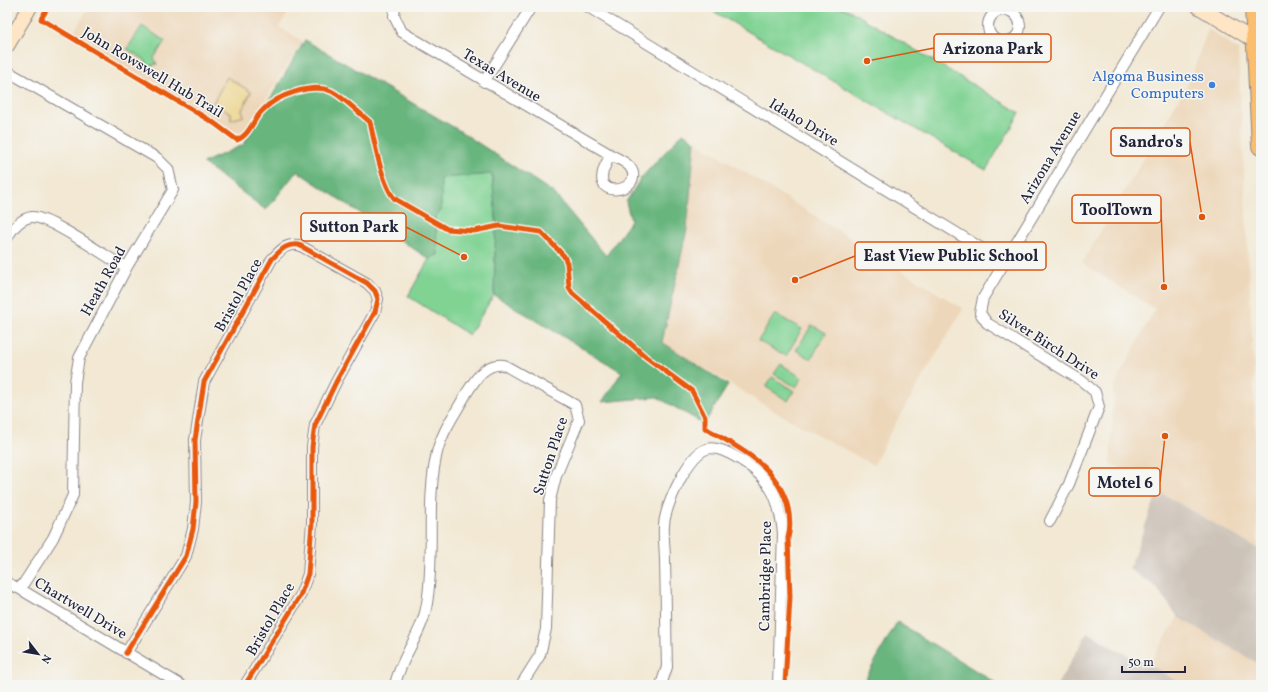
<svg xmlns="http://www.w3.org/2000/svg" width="1268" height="692" viewBox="0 0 1268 692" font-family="Vollkorn,serif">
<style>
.built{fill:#edd7ba}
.industrial{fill:#ccc2b8}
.green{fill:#81d394;stroke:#527a68}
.forest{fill:#68b57e;stroke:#456c5c}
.sand{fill:#eeda9e;stroke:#887e6c}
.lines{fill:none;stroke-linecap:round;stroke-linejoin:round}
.street-casing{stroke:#8a8587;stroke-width:12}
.secondary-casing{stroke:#8a8587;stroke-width:16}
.highway-casing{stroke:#8a8587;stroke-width:20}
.street{stroke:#fff;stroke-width:10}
.secondary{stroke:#fde5c5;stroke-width:14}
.highway{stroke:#fbbd6e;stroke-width:18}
.cycleway-casing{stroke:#f6f6f2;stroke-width:8}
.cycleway{stroke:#e8590c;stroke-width:5}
.shop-dot{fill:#3f7fe0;stroke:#f6f6f2;stroke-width:1.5}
.labels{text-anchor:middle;stroke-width:3;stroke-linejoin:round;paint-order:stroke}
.street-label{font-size:15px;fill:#22223b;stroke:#f6f6f2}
.shop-label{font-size:15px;fill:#366cbe;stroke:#f6f6f2;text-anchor:end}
.leader{fill:none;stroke:#de560e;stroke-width:1.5}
.callout-dot{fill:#de560e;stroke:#f6f6f2;stroke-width:1.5}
.callout{fill:#f6f6f2;stroke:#de560e;stroke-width:1.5}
.callout-label{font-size:16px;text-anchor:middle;font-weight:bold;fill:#22223b}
</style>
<rect width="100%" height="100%" fill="#f6f6f2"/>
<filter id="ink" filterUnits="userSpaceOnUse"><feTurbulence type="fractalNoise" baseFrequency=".025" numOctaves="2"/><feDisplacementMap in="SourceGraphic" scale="8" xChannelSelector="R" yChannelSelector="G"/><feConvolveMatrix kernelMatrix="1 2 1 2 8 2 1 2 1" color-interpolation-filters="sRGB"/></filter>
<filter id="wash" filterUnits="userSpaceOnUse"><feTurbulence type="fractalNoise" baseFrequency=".012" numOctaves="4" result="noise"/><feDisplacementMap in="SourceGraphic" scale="16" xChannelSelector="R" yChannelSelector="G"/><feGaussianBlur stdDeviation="0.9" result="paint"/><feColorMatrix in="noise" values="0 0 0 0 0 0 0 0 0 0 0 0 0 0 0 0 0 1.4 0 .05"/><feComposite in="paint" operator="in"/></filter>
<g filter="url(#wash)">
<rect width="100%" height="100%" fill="#f2e8d3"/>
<!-- built -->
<path class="built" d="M89 7H292L279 27 303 41 242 137 72 35Z
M1208 29 1238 50 1253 356 1258 549 1110 463 1114 386 1155 309 1082 263 1190 80Z
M695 141 963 309 892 429 874 465 779 414 662 342Z
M1178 617 1259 664V685H1183L1149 664Z"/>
<!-- industrial -->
<path class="industrial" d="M1158 491 1258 549 1259 664 1178 617 1156 587 1129 569Z
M1088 632 1118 651 1149 664 1183 685H1057Z"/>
<!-- green -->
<path class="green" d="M706 7H841L849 10 1020 113 986 170Z
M142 26 165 41 154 58 157 64 147 67 145 60 127 49Z
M492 174 496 217 494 295 469 335 408 296 429 259 438 254 435 217 441 211 440 178Z
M775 314 802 329 786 356 758 341Z
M812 325 826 333 811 359 796 350Z
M781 364 802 378 796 387 774 374Z
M772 377 794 391 788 401 766 387Z"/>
<!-- forest -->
<path class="forest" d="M305 40 460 131 554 193 606 256 631 221 626 202 641 178 683 133 695 141 687 229 662 342 728 385 704 424 657 397 602 402 622 372 494 295 496 217 492 174 441 178V211L435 217 438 255 429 259 297 171 266 210 203 163 243 145Z
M897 622 999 685H862Z"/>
<!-- sand -->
<path class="sand" d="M227 77 251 92 242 110 244 116 231 120V113L213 103Z"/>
</g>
<g filter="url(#ink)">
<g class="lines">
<defs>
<path id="street" d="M395 7 394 16 402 32 611 155
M588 7 1004 262
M988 26a16 16 0 1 1 32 0a16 16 0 1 1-32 0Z
M7 71 157 158 168 169 173 190 128 265 79 358 75 382 73 495 53 538 20 589
M484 82 531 7
M611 155C617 158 626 162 630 167 649 192 578 206 611 155Z
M7 238C12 229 21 218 32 217 48 216 104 255 121 265H128
M1050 521 1069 484 1099 407 1095 392 1082 381 987 323 980 313 983 298 1159 7
M7 583 20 589 181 685
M126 653 186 556 193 529 196 502 195 440 204 382 272 259C281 250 286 243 299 245L367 283 375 291 378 299 375 312 336 382 315 425 312 447V523L308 574 300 596 245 685
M395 685C401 656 423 633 427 603 435 555 426 505 436 457 440 434 455 414 466 394 475 380 485 362 504 365L575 405 579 420 556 476 550 500 546 629 540 655 521 685
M661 685 667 667C666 631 666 596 665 561 665 547 662 531 665 518 668 504 675 489 682 476 701 443 711 441 744 462 773 482 779 500 783 533L778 685"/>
<path id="secondary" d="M1199 7 1255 41
M7 46 30 7"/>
<path id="highway" d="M1254 7 1261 146"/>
</defs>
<!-- street casing -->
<use href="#street" class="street-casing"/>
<!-- secondary casing -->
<use href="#secondary" class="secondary-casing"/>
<!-- highway casing -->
<use href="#highway" class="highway-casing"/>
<!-- street -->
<use href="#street" class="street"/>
<!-- secondary -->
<use href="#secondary" class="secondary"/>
<!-- highway -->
<use href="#highway" class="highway"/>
<defs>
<path id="cycleway" d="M48 7 41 19 214 123 237 140C250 135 253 119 263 110 277 95 312 83 331 91 342 96 360 114 370 122 374 140 382 186 395 199L447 229 474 231 499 226 541 232 564 256 567 263 569 287 572 293 646 357 692 391 705 417V428C739 448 775 464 787 504 790 515 791 527 788 538L790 597 785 685
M126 653 186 556 193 529 196 502 195 440 204 382 272 259C281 250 286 243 299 245L367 283 375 291 378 299 375 312 336 382 315 425 312 447V523L308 574 300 596 245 685"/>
</defs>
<!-- cycleway casing -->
<use href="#cycleway" class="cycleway-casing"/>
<!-- cycleway -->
<use href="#cycleway" class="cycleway"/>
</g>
</g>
<!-- markers -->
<circle class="shop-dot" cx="1212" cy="85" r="4"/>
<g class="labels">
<!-- street labels -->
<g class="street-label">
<text transform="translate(153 72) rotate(31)" y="5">John Rowswell Hub Trail</text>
<text transform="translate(502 75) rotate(31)" y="5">Texas Avenue</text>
<text transform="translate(804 122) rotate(31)" y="5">Idaho Drive</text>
<text transform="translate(1050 157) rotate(-59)" y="5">Arizona Avenue</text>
<text transform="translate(103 281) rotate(-61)" y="5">Heath Road</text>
<text transform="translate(238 295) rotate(-61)" y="5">Bristol Place</text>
<text transform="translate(1049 344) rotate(33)" y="5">Silver Birch Drive</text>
<text transform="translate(550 456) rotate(-72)" y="5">Sutton Place</text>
<text transform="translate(765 576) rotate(-89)" y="5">Cambridge Place</text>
<text transform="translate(81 608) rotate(31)" y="5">Chartwell Drive</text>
<text transform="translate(270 619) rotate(-60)" y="5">Bristol Place</text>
</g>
<!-- shop labels -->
<g class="shop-label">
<text x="1204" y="81">Algoma Business<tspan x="1204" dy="17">Computers</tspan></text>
</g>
</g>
<!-- callouts -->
<path class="leader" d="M867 61L934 48M1202 217L1190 142M1164 287L1161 209M464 257L406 227M795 280L855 256M1165 436L1160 482"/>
<g class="callout-dot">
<circle cx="867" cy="61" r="4"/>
<circle cx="1202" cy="217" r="4"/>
<circle cx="1164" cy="287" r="4"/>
<circle cx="464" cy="257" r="4"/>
<circle cx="795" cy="280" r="4"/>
<circle cx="1165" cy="436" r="4"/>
</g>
<g class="callout">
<rect x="934" y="34" width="117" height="28" rx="4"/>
<rect x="1111" y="128" width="79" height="28" rx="4"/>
<rect x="1072" y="195" width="89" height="28" rx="4"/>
<rect x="301" y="213" width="105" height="28" rx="4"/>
<rect x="855" y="242" width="191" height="28" rx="4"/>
<rect x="1089" y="468" width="71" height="28" rx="4"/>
</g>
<g class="callout-label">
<text x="993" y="54">Arizona Park</text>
<text x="1151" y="147">Sandro's</text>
<text x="1116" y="215">ToolTown</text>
<text x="354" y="232">Sutton Park</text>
<text x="951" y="261">East View Public School</text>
<text x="1125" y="488">Motel 6</text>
</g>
<!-- margin -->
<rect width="1268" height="692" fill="none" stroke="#f6f6f2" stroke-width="24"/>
<!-- north arrow -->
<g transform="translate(38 654) rotate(121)" stroke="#f6f6f2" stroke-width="3" paint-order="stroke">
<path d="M0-3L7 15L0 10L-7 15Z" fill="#22223b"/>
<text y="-6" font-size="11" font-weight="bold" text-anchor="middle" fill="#22223b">N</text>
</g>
<!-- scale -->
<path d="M1122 666v6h63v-6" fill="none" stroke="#22223b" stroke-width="2"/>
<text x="1128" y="666" font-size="12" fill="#22223b" stroke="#f6f6f2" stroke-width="3" paint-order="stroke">50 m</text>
</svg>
